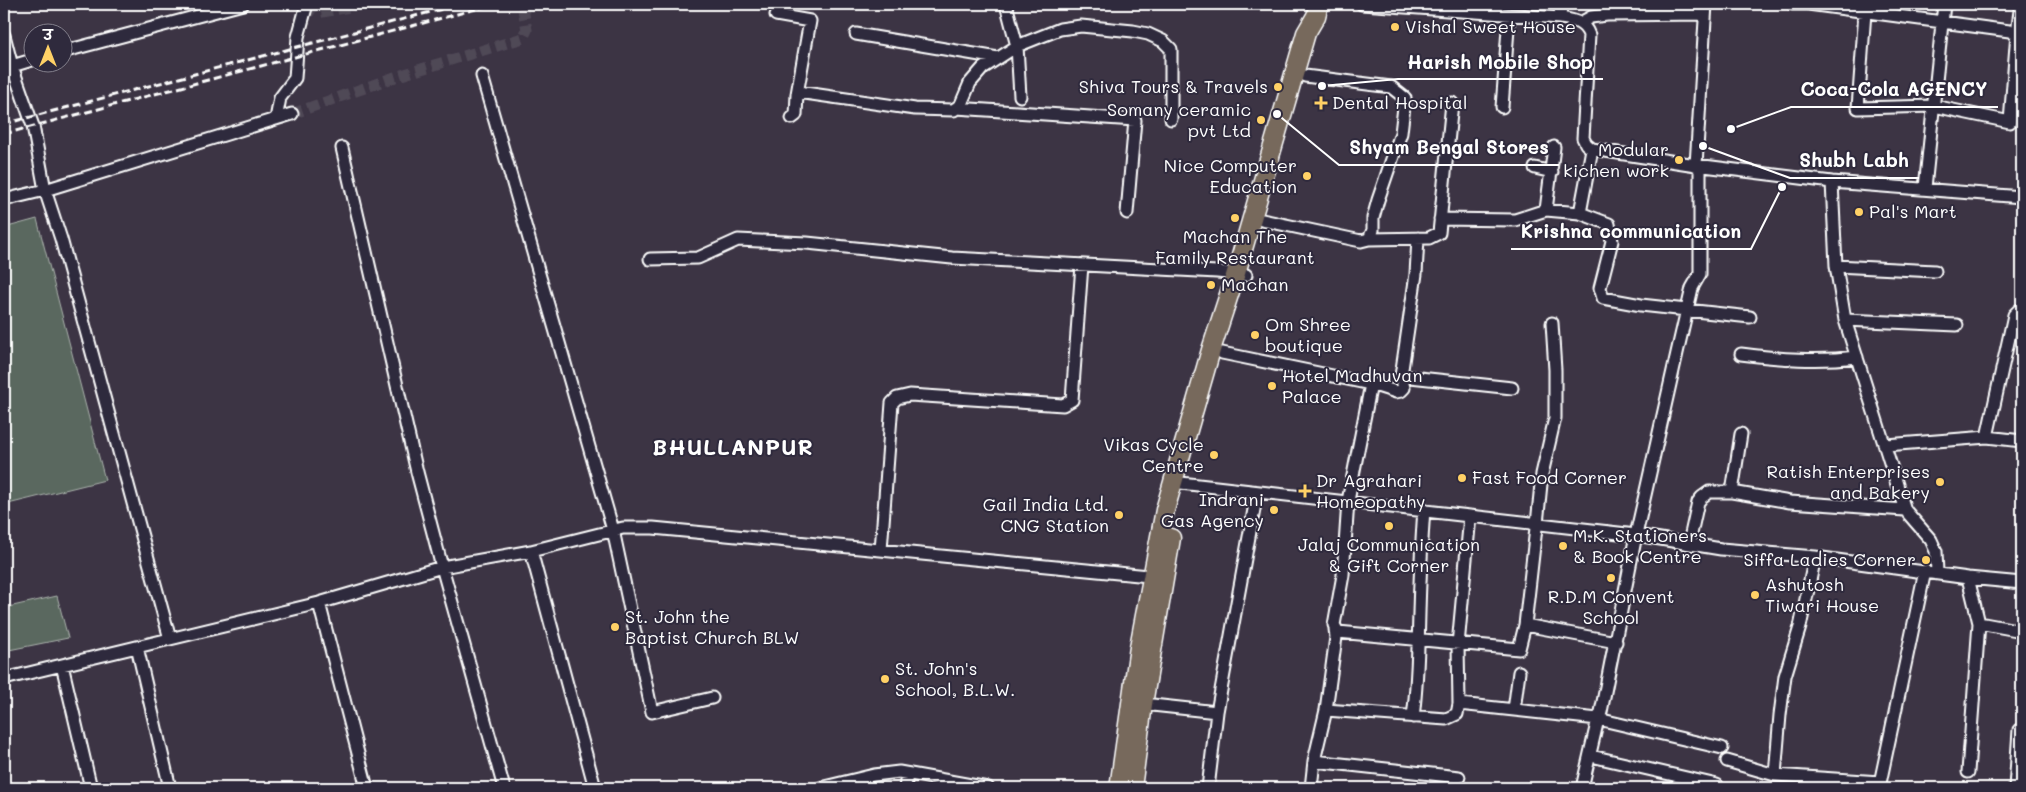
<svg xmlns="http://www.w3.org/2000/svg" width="2026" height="792" viewBox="0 0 2026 792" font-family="Mali,'Playpen Sans Deva',sans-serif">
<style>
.green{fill:#5a685e;stroke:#acb4ae}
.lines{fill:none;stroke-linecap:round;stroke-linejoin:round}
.street-tunnel{stroke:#504857;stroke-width:11;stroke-dasharray:11 5.5;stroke-linecap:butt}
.street-casing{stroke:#fff;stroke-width:15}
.primary-casing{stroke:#fff;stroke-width:21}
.street{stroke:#2f2a3d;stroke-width:11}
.primary{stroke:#77695c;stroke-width:18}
.rail{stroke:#fff;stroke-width:3;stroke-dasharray:8 4;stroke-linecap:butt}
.poi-dot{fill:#ffd166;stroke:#2f2a3d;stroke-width:2}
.labels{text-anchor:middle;stroke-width:4;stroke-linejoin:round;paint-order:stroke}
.poi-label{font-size:18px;fill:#fff;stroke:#2f2a3d;text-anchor:start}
.district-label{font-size:22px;font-weight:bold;letter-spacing:1px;fill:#fff;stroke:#2f2a3d}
.leader{fill:none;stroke:#fff;stroke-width:2}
.callout-dot{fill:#fff;stroke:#2f2a3d;stroke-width:2}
.callout-label{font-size:19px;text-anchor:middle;font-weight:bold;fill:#fff;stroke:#2f2a3d;stroke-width:4;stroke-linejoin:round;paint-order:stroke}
</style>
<rect width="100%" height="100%" fill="#3c3444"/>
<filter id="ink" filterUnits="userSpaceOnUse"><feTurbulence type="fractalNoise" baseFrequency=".02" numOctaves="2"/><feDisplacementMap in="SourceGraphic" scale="10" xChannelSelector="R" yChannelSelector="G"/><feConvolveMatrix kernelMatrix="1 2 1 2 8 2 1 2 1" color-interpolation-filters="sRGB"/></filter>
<g filter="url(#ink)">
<!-- green -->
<path class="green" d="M37 219 105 480 4 505V228Z
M57 596 68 638 4 651V608Z"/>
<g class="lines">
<!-- street-tunnel -->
<path class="street-tunnel" d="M309 4 311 9 318 13 365 4
M292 114 395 77 523 38 527 30 522 4"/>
<defs>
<path id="street" d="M1006 4 1017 46 1020 96
M1362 4 1560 18C1572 20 1584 21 1589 35L1583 138 1586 144 1592 149 1696 165 1832 182 2022 197
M1792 4H1808
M1808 4 2017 32 2021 4
M1865 12 1858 108 1934 106 2010 122 2017 32
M776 15 810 21 797 94 796 115 792 118
M1560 18 1561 4
M1580 23 1591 17 1607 15 1705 14
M856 34 998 58
M4 35 12 66 33 126 45 190 292 114
M62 52 243 4
M12 66 32 60
M482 76 613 530 652 712 712 698
M798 92 915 109 954 110 961 104 970 83 983 68 1017 46 1060 29 1081 26 1133 31 1148 34 1163 41 1171 49V119
M1502 107 1509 16
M956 108 1135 120 1127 213
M276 119 280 98 295 78 298 37 307 4
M342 148 417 472 442 567 504 788
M1592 149 1580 213 1609 224 1612 241 1600 288 1603 298 1641 305 1750 317
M1535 168 1552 172
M1832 182 1836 266 1845 320 1905 510 1931 540 1936 551 1937 573
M1925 188 1944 4
M4 200 45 190 61 239 170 639
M1546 210 1554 147
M1440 219 1515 220 1546 210 1580 213
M1262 220 1361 241 1369 239 1373 230V218L1378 200 1401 133 1405 98 1391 87 1305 76
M1369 239 1429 238 1439 233 1452 103
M650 259 698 258 738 240 807 243 952 258 1217 272 1246 275
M1836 266 1935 271
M1845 320 1957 325
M1222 353 1371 384 1396 392 1401 391 1404 388 1401 376 1512 388
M1741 354C1780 359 1817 362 1857 357
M1401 376 1416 274 1418 238
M1371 384 1348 501 1343 575 1334 625 1338 632 1519 649 1525 625 1616 642
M1987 437 2022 441
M1886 445 1987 437 2014 315 2018 311 2022 309
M1172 482 1636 535 1721 549 1815 557 1968 578 2022 583
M1732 492 1741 434
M1537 524 1542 474 1555 418V370L1552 323
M1689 543 1698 502 1702 497 1709 492H1732L1790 502 1905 510
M881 550 892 403 897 398 910 395 1063 405 1072 400 1082 265
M531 551 595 788
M319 603 367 788
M1979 623 2022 631
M1525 625 1536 528
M137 647 170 788
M62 665 91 788
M4 679 319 603 442 567 531 551 623 528H653L1159 577
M1143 704 1217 712 1208 788
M1459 704 1598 719 1722 748
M1326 710 1336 637 1335 629
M1514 710 1519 672
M1217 712 1257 493
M1413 717C1419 672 1418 628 1420 583 1421 559 1422 534 1424 510
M1591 756 1717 785
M1314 761 1459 777
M1727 761 1775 775 1880 782
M1968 772 1979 623 1968 578
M1775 775 1780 715 1785 676 1800 627 1815 557
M820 788 874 775 899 772 988 788
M905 788 907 774
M1311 788 1314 761 1326 710 1446 719 1457 714 1459 704 1458 645 1470 516
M1582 788 1598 719 1601 712 1636 535 1677 353 1692 288 1700 274V170L1696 165 1706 4
M1879 788 1925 571
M2015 788 2019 730"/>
<path id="primary" d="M1119 788 1139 647 1165 510 1211 350 1236 273 1306 33 1316 16 1319 4
M1132 788 1143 704 1171 538"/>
</defs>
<!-- street casing -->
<use href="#street" class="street-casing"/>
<!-- primary casing -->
<use href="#primary" class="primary-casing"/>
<!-- street -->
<use href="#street" class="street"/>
<!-- primary -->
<use href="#primary" class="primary"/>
<!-- rail -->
<path class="rail" d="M4 124 461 4
M4 134 495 4"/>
</g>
</g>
<!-- markers -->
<g class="poi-dot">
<circle cx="1395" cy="27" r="5"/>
<circle cx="1278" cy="87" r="5"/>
<path d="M1318.5 95.5h5v5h5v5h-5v5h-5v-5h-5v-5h5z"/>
<circle cx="1261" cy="120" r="5"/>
<circle cx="1679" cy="160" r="5"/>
<circle cx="1307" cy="176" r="5"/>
<circle cx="1859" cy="212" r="5"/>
<circle cx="1235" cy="218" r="5"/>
<circle cx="1211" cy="285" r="5"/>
<circle cx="1255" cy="335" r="5"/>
<circle cx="1272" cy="386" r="5"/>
<circle cx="1214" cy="455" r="5"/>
<circle cx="1462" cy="478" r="5"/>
<circle cx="1940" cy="482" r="5"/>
<path d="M1302.5 483.5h5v5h5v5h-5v5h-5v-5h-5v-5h5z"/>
<circle cx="1274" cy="510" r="5"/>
<circle cx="1119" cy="515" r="5"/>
<circle cx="1389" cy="526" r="5"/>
<circle cx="1563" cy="546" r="5"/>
<circle cx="1926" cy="560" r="5"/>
<circle cx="1611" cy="578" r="5"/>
<circle cx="1755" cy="595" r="5"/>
<circle cx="615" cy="627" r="5"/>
<circle cx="885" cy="679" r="5"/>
</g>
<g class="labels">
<!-- poi labels -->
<g class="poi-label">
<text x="1405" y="33">Vishal Sweet House</text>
<text x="1268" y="93" text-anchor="end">Shiva Tours &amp; Travels</text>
<text x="1332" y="109">Dental Hospital</text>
<text x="1251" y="116" text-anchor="end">Somany ceramic<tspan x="1251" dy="21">pvt Ltd</tspan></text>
<text x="1669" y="156" text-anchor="end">Modular<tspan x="1669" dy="21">kichen work</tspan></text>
<text x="1297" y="172" text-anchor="end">Nice Computer<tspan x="1297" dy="21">Education</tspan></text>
<text x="1869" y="218">Pal's Mart</text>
<text x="1235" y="243" text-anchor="middle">Machan The<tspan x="1235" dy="21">Family Restaurant</tspan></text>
<text x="1221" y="291">Machan</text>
<text x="1265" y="331">Om Shree<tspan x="1265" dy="21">boutique</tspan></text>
<text x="1282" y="382">Hotel Madhuvan<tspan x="1282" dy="21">Palace</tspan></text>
<text x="1204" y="451" text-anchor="end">Vikas Cycle<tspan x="1204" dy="21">Centre</tspan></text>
<text x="1930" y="478" text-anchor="end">Ratish Enterprises<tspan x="1930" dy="21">and Bakery</tspan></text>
<text x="1472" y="484">Fast Food Corner</text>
<text x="1316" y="487">Dr Agrahari<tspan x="1316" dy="21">Homeopathy</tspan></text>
<text x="1264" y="506" text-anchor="end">Indrani<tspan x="1264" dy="21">Gas Agency</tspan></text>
<text x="1109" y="511" text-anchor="end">Gail India Ltd.<tspan x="1109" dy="21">CNG Station</tspan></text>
<text x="1573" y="542">M.K. Stationers<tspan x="1573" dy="21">&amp; Book Centre</tspan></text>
<text x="1389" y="551" text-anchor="middle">Jalaj Communication<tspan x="1389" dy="21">&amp; Gift Corner</tspan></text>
<text x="1916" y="566" text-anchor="end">Siffa Ladies Corner</text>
<text x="1765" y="591">Ashutosh<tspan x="1765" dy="21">Tiwari House</tspan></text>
<text x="1611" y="603" text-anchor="middle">R.D.M Convent<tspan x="1611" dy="21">School</tspan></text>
<text x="625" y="623">St. John the<tspan x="625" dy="21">Baptist Church BLW</tspan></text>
<text x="895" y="675">St. John's<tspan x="895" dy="21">School, B.L.W.</tspan></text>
</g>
<!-- district labels -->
<g class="district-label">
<text x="733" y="455">BHULLANPUR</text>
</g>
</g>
<!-- callouts -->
<path class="leader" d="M1322 86L1398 79H1603M1731 129L1791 107H1998M1277 114L1339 165H1559M1703 146L1790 178H1919M1782 187L1751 249H1511"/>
<g class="callout-dot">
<circle cx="1322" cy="86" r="5"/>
<circle cx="1731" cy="129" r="5"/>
<circle cx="1277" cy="114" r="5"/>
<circle cx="1703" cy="146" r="5"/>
<circle cx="1782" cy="187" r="5"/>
</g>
<g class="callout-label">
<text x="1500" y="69">Harish Mobile Shop</text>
<text x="1894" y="96">Coca-Cola AGENCY</text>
<text x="1449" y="154">Shyam Bengal Stores</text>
<text x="1854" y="167">Shubh Labh</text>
<text x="1631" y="238">Krishna communication</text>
</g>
<!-- margin -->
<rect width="2026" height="792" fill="none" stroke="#2f2a3d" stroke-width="20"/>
<rect x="10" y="10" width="2006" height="772" fill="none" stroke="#fff" stroke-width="2" filter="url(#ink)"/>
<!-- north arrow -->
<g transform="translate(48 48)"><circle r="24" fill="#2f2a3d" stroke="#827f8b"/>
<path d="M0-4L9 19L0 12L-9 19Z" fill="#ffd166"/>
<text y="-8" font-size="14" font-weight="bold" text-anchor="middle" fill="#ffffff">उ</text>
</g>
</svg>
